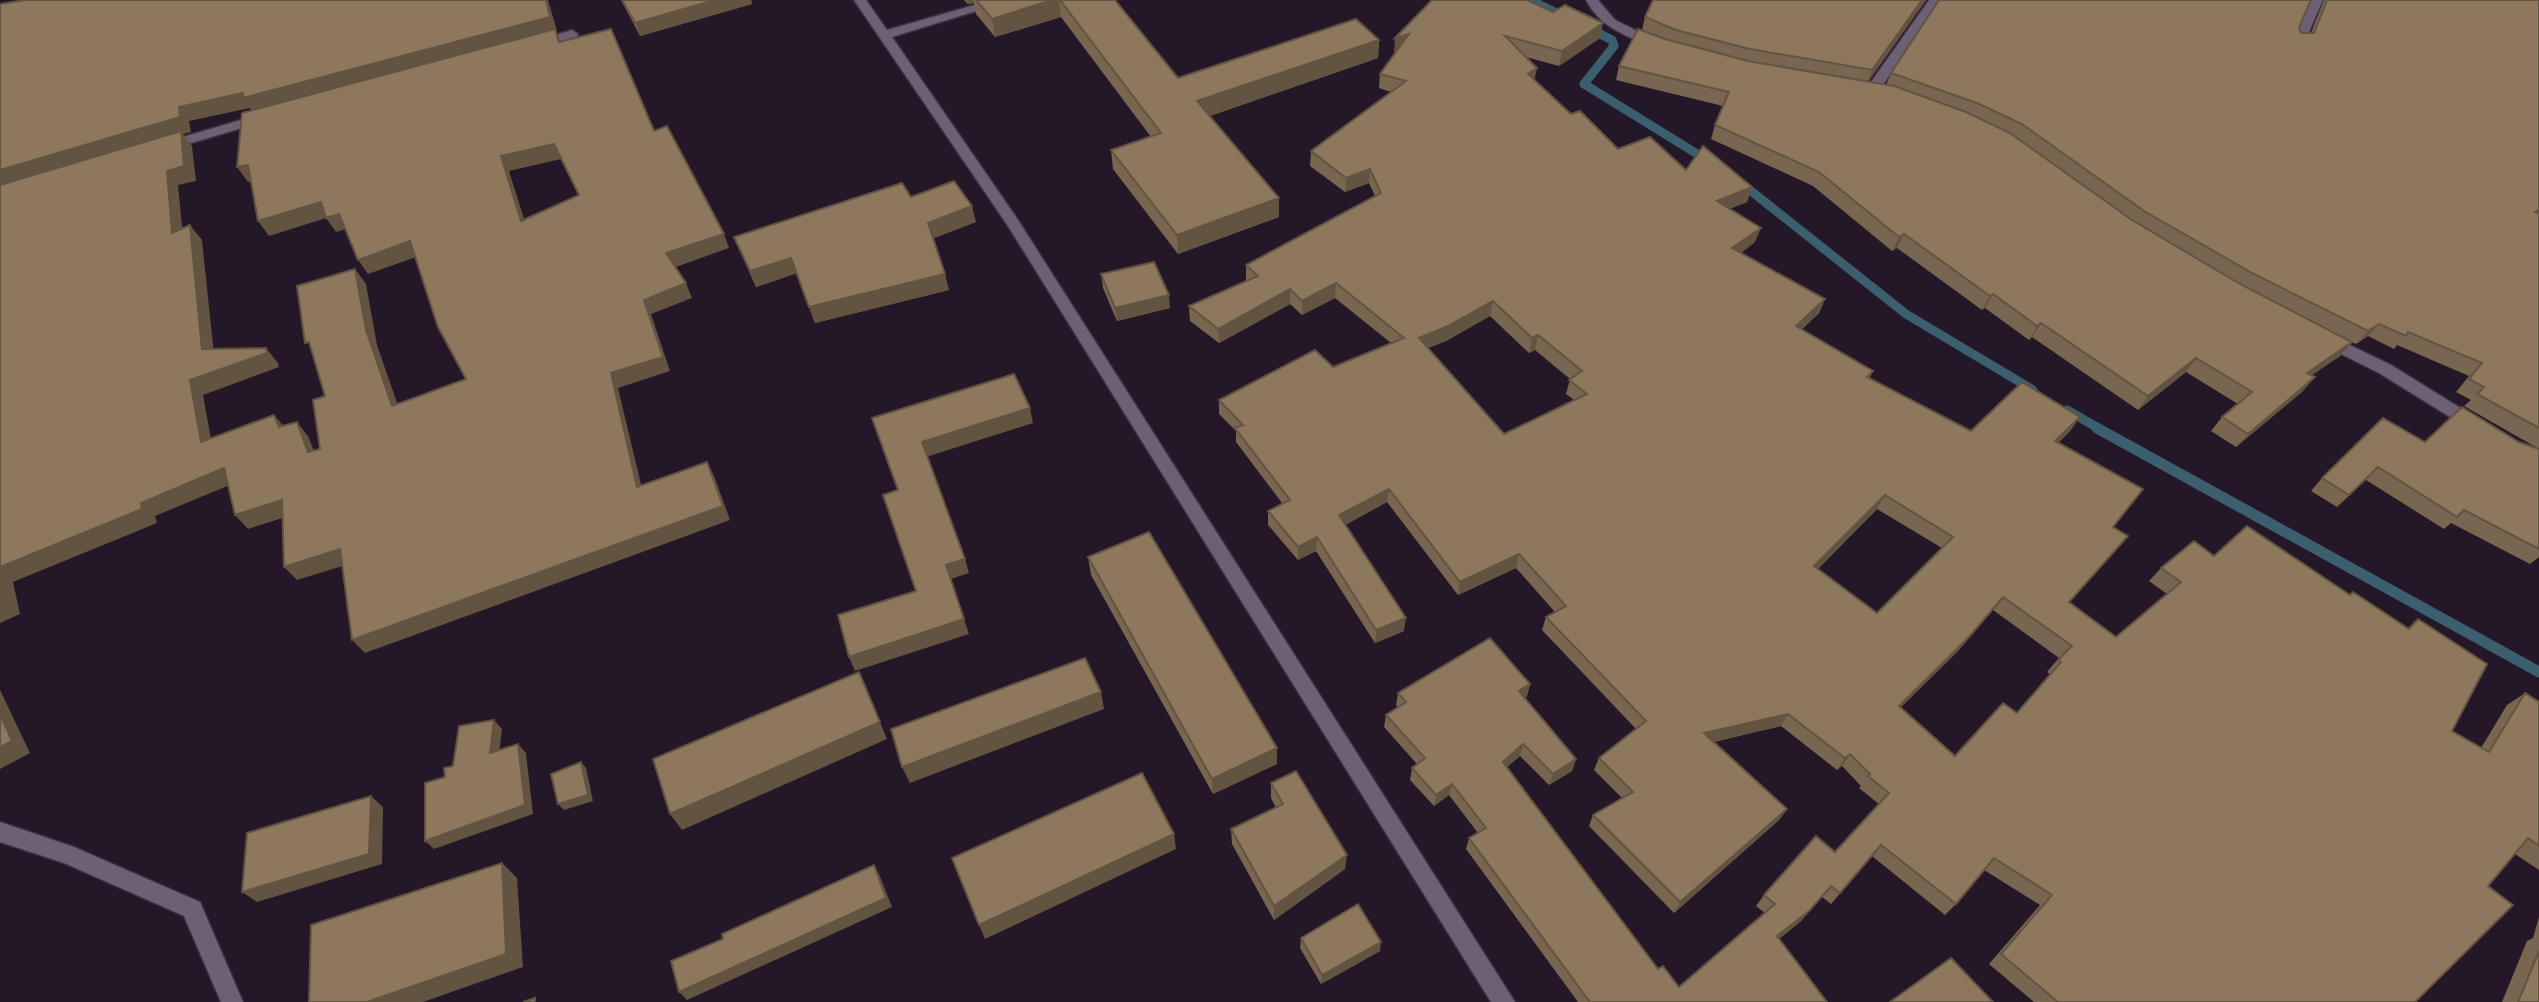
<svg xmlns="http://www.w3.org/2000/svg" width="2539" height="1002" viewBox="0 0 2539 1002" font-family="Commissioner,sans-serif">
<style>
.lines{fill:none;stroke-linecap:round;stroke-linejoin:round}
.stream-far1{stroke:#3c5f6f;stroke-width:9}
.stream{stroke:#3c5f6f;stroke-width:11}
.minor-casing{stroke:#3b3240;stroke-width:3}
.minor{fill:#6d5f74;fill-rule:evenodd}
.wall{fill:#796650;fill-rule:evenodd}
.shaded-wall{fill:#635341}
.building{fill:#8d775d;stroke:#635341;stroke-width:2;fill-rule:evenodd}
</style>
<rect width="100%" height="100%" fill="#231728"/>
<g class="lines">
<!-- stream-far1 -->
<path class="stream-far1" d="M1530 0 1565 17
M1589 28 1612 40 1614 46 1584 84 1707 160
M1741 183 1906 314 2033 390
M2067 410 2100 429"/>
<!-- stream -->
<path class="stream" d="M2097 428 2539 672"/>
<defs>
<path id="minor" d="M854 0H866L887 30 992 0H1012L892 37 1018 220 1515 1002H1491L1008 226Z
M1586 0H1598L1615 20 1662 43 1656 47 1651 46C1624 35 1600 27 1586 0Z
M1929 0H1941L1876 95H1866L1864 92Z
M2311 0H2323L2305 41 2304 44H2294L2293 41Z
M572 30 578 34 577 37 535 47 529 43Z
M261 114 266 115V121L164 151 157 147 159 144Z
M2325 333 2391 365 2483 422 2485 426 2483 430H2471L2379 373 2319 343 2317 339 2319 335Z
M0 822 74 847 200 902 243 1002H221L184 916 64 863 0 842Z"/>
</defs>
<!-- minor casing -->
<use href="#minor" class="minor-casing"/>
<!-- minor -->
<use href="#minor" class="minor"/>
</g>
<!-- wall -->
<path class="wall" d="M621 0H751L752 4 640 36Z
M964 0H1115L1178 78 1379 40 1378 58 1210 116 1279 198V217L1178 254 1113 169 1111 150 1151 137 1061 17 995 37 976 14 974 3 968 4Z
M1432 0 1600 38 1559 66 1526 57 1535 81 1571 114 1618 149 1686 170 1752 187 1747 202 1729 209 1755 242 1741 253 1825 299 1819 313 1802 329 1873 371 1869 379 1971 431 2080 417 2070 431 2058 443 2113 527 2128 536 2069 603 2116 637 2167 594 2149 581 2161 568 2214 556 2350 595 2408 628 2418 619 2452 731 2481 748 2507 705 2525 693 2539 702V870L2515 854 2488 886 2415 1002H2034L1989 964 2040 905 1984 870 1956 904 1945 915 1872 856 1831 904 1822 897 1801 921 1779 939 1827 1002H1578L1466 849 1469 838 1478 833 1449 795 1434 806 1410 780 1412 768 1417 764 1384 727 1386 715 1398 707 1396 705 1398 693 1530 684 1527 696 1525 698 1576 759 1572 771 1549 785 1520 756 1507 767 1658 969 1679 987 1765 913 1756 906 1764 895 1835 852 1879 804 1859 788 1861 786 1842 766 1837 770 1781 726 1714 742 1787 809 1779 820 1674 913 1589 826 1593 815 1622 798 1594 770 1599 758 1636 729 1542 630 1546 617 1555 612 1516 568 1458 595 1387 502 1345 525 1404 631 1375 643 1316 551 1298 560 1268 525V511L1282 503 1236 442V431L1219 414V400L1333 367 1391 343 1335 298 1302 315 1290 304 1219 343 1190 321 1189 306 1247 281 1246 280V265L1375 196 1369 183 1345 192 1310 166 1311 151 1391 92 1379 88 1380 74ZM1490 316 1529 353 1535 350 1570 379 1566 394 1574 400 1504 434 1428 348 1446 341ZM1877 509 1942 548 1877 613 1818 569ZM1993 610 2059 658 2047 672 2050 674 2017 713 1955 756 1901 707 1958 651Z
M1926 0 1868 82 1886 85 1891 73 2299 27 2301 33H2311L2324 0H2539V211L2537 213H2539V449L2464 406 2471 400 2456 392 2469 376 2397 345 2394 349 2368 336 2356 344 2352 342 2340 356 2311 375 2303 391 2236 447 2211 431 2222 417 2238 404 2186 372 2138 410 2032 337 2029 340 1985 308 1982 310 1897 248 1892 251 1813 186 1711 139 1715 125 1723 106 1616 80 1619 66 1642 30 1645 17Z
M911 197 976 222 933 238 949 290 815 323 797 273 756 287 734 237Z
M1101 274 1170 308 1117 321 1103 288Z
M2425 442H2519L2539 449V557L2530 564 2451 523 2444 529 2366 480 2337 507 2311 491 2322 478Z
M1088 557 1277 764 1213 794 1091 575Z
M1271 783 1345 869 1274 920 1232 844 1231 829 1276 808 1271 798Z
M2539 917V1002H2502L2527 941 2533 938Z
M1301 938 1380 951 1321 984 1300 948Z"/>
<!-- shaded-wall -->
<path class="shaded-wall" d="M546 0H548L557 31 556 32 562 44 253 113 250 108 189 121 191 132 183 134 192 146 196 181 178 185 184 247 0 189V170L179 107Z
M715 0H751L752 4 640 36 635 23Z
M967 0H973L974 3 968 4Z
M1052 0H1059L1061 17 995 37 992 19Z
M1922 0H1926L1867 83 1872 70Z
M1603 23 1600 38 1559 66 1562 51Z
M1409 34 1408 48 1394 53 1395 38Z
M1379 40 1378 58 1198 120 1197 101Z
M1537 68 1534 83 1528 74Z
M554 144 561 159 509 171 529 235 521 221 501 156Z
M248 165 259 179 248 182 237 167Z
M1370 169 1369 183 1345 192 1346 178Z
M1752 187 1747 202 1712 216 1717 201Z
M1279 198V217L1178 254 1177 235Z
M321 202 339 214 349 228 336 232 326 218 269 236 258 221Z
M972 206 976 222 932 239 928 223Z
M190 225 202 240 215 364 202 349Z
M1761 228 1755 242 1727 263 1732 248Z
M724 234 729 248 673 268 666 253Z
M1904 234 1897 248 1892 251 1899 237Z
M410 241 419 256 368 274 358 260Z
M791 258 797 273 756 287 750 271Z
M355 269 366 284 377 345 403 420 392 406 366 330Z
M945 274 949 290 815 323 809 307Z
M686 283 692 298 651 314 670 371 618 388 645 501 637 487 611 373 644 300Z
M1336 283 1335 298 1302 315V301Z
M1290 289V304L1219 343 1218 329Z
M1993 294 1985 308 1982 310 1990 296Z
M1169 295 1170 308 1117 321 1115 308Z
M1825 299 1819 313 1790 341 1796 326Z
M1493 301 1490 316 1446 341 1417 352 1419 338Z
M2041 323 2032 337 2029 340 2037 326Z
M2379 324 2368 336 2356 344 2368 331Z
M1538 335 1535 350 1529 353 1532 338Z
M2352 342 2340 356 2295 387 2307 373Z
M266 348 278 363 279 367 203 395 214 456 201 442 190 380Z
M2196 358 2186 372 2138 410 2148 396Z
M2315 377 2303 391 2236 447 2248 434Z
M1030 408 1033 423 926 457 922 442Z
M274 415 286 429 279 427Z
M2080 417 2070 431 2046 455 2055 441Z
M297 422 308 436 320 466 308 452Z
M707 462 714 476 730 520 365 653 352 640Z
M224 468 237 482 155 516 157 523 13 582 20 614 0 623V567L141 503Z
M1389 489 1387 502 1338 529 1339 515Z
M1885 495 1877 509 1807 580 1814 566Z
M282 500 295 514 248 529 235 515Z
M1317 537 1316 551 1298 560V547Z
M340 549 352 563 297 580 284 567Z
M1519 554 1516 568 1458 595 1460 582Z
M965 559 969 573 951 579 946 565Z
M2003 597 1993 610 1958 651 1890 718 1899 706Z
M1406 618 1404 631 1375 643 1376 630Z
M964 619 969 634 855 671 849 657Z
M859 672 887 739 682 830 670 814Z
M1530 684 1527 696 1515 703 1519 691Z
M0 690 30 753 0 769Z
M1101 692 1104 709 910 783 902 767Z
M1788 714 1781 726 1698 745 1704 733Z
M494 720 502 729 498 762 490 753Z
M518 744 526 753 533 814 434 849 425 841Z
M1523 744 1520 756 1499 774 1503 762Z
M1277 748V764L1213 794 1212 779Z
M1850 754 1842 766 1837 770 1845 758Z
M1576 759 1572 771 1549 785 1553 774Z
M581 762 586 768 593 801 564 810 558 804Z
M1452 784 1449 795 1434 806 1436 795Z
M371 796 383 807 382 864 257 902 242 892Z
M1787 809 1779 820 1674 913 1680 902Z
M1174 834 1176 849 985 939 979 925Z
M1347 855 1345 869 1274 920V906Z
M502 863 517 878 523 967 423 1002H367Z
M874 865 879 874 892 907 687 1000 679 992Z
M1831 886 1801 921 1769 946 1777 936Z
M1381 942 1380 951 1321 984 1322 975Z"/>
<!-- building -->
<path class="building" d="M25 0H546L550 17 243 98V93L179 107 180 117 0 170V4Z
M622 0H715L635 23Z
M976 0H1052L992 19Z
M1060 0H1115L1178 78 1356 19 1379 40 1197 101 1279 198 1177 235 1111 150 1161 133Z
M1432 0H1527L1553 12 1565 5 1603 23 1562 51 1505 36 1537 68 1528 74 1571 114 1580 111 1618 149 1650 137 1686 170 1703 146 1752 187 1717 201 1761 228 1732 248 1825 299 1796 326 1873 371 1867 377 1971 431 2022 382 2080 417 2055 441 2143 489 2113 527 2128 536 2069 602 2116 637 2181 582 2161 568 2194 541 2214 556 2247 526 2350 595 2353 592 2409 629 2418 619 2487 664 2452 731 2489 752 2525 693 2539 702V846L2528 838 2488 886 2513 905 2415 1002H2058L2001 954 2052 895 1994 858 1956 904 1881 845 1840 893 1831 886 1809 911 1777 936 1827 1002H1590L1469 838 1486 828 1452 784 1436 795 1412 768 1425 758 1386 715 1406 702 1398 693 1490 638 1530 684 1519 691 1576 759 1553 774 1523 744 1503 762 1658 969 1663 966 1679 987 1775 904 1764 895 1816 836 1835 852 1889 793 1868 776 1870 774 1850 754 1845 758 1788 714 1704 733 1787 809 1680 902 1593 815 1633 792 1599 758 1646 721 1546 617 1566 606 1519 554 1460 582 1389 489 1339 515 1406 618 1376 630 1317 537 1298 547 1268 511 1290 500 1235 428 1243 425 1219 400 1315 350 1333 367 1404 338 1336 283 1302 301 1290 289 1218 329 1189 306 1258 276 1246 265 1381 193 1370 169 1346 178 1311 151 1406 81 1380 74 1409 34 1395 38ZM1493 301 1532 338 1538 335 1582 371 1569 380 1587 394 1504 434 1419 338 1448 326ZM1885 495 1953 537 1877 613 1814 566ZM2003 597 2072 646 2058 660 2061 662 2017 713 2003 703 1955 756 1899 706 1968 638Z
M1653 0H1922L1872 70 1750 49 1676 30 1645 17Z
M1939 0H2311L2299 27 2301 33H2314L2327 0H2539V209L2535 212 2539 213V428L2477 394 2484 387 2469 379 2482 363 2408 332 2406 336 2379 324 2368 331 2252 273 2144 211 2022 124 1977 103 1891 73Z
M555 29 559 42 611 29 654 131 667 126 724 234 666 253 686 283 644 300 663 357 611 373 637 487 707 462 723 506 352 640 340 549 284 567 282 500 235 515 224 468 141 503 142 509 0 567V185L181 131 184 166 167 171 172 233 190 225 202 349 266 348 267 353 190 380 201 442 274 415 279 427 297 422 308 452 320 449 313 400 325 396 309 342 305 343 297 286 355 269 366 330 392 406 466 379 438 327 410 241 358 260 339 214 326 218 321 202 258 221 248 165 237 167 242 113ZM554 144 579 195 521 221 501 156Z
M1638 29 1665 39 1748 61 1894 86 1966 112 2010 133 2132 220 2240 284 2352 342 2307 373 2315 377 2248 434 2222 417 2252 392 2196 358 2148 396 2041 323 2037 326 1993 294 1990 296 1904 234 1899 237 1819 172 1715 125 1729 92 1619 66Z
M954 181 972 206 928 223 945 274 809 307 791 258 750 271 734 237 902 183 911 197Z
M1154 262 1169 295 1115 308 1101 274Z
M1014 374 1030 408 922 442 965 559 946 565 964 619 849 657 838 615 916 591 883 495 898 490 872 418Z
M2462 407 2519 442 2539 449V549L2464 510 2457 517 2378 467 2349 495 2322 478 2383 418 2425 442Z
M1149 532 1277 748 1212 779 1088 557Z
M0 588 3 601 0 602Z
M1085 658 1101 692 902 767 891 729Z
M859 672 880 722 670 814 653 759Z
M0 714 12 741 0 747Z
M494 720 490 753 518 744 525 805 425 841V783L445 777 444 768 453 766 459 726Z
M581 762 588 795 558 804 551 774Z
M1296 771 1347 855 1274 906 1231 829 1283 804 1271 783Z
M1142 773 1174 834 979 925 952 858Z
M371 796 369 854 242 892 247 833Z
M502 863 506 954 367 1002H309L311 925Z
M874 865 886 898 679 992 671 961 723 939 722 934Z
M1358 904 1381 942 1322 975 1301 938Z
M2539 951V1002H2518Z
M1951 958 1993 1002H1890Z
M535 998V1002H523Z"/>
</svg>
